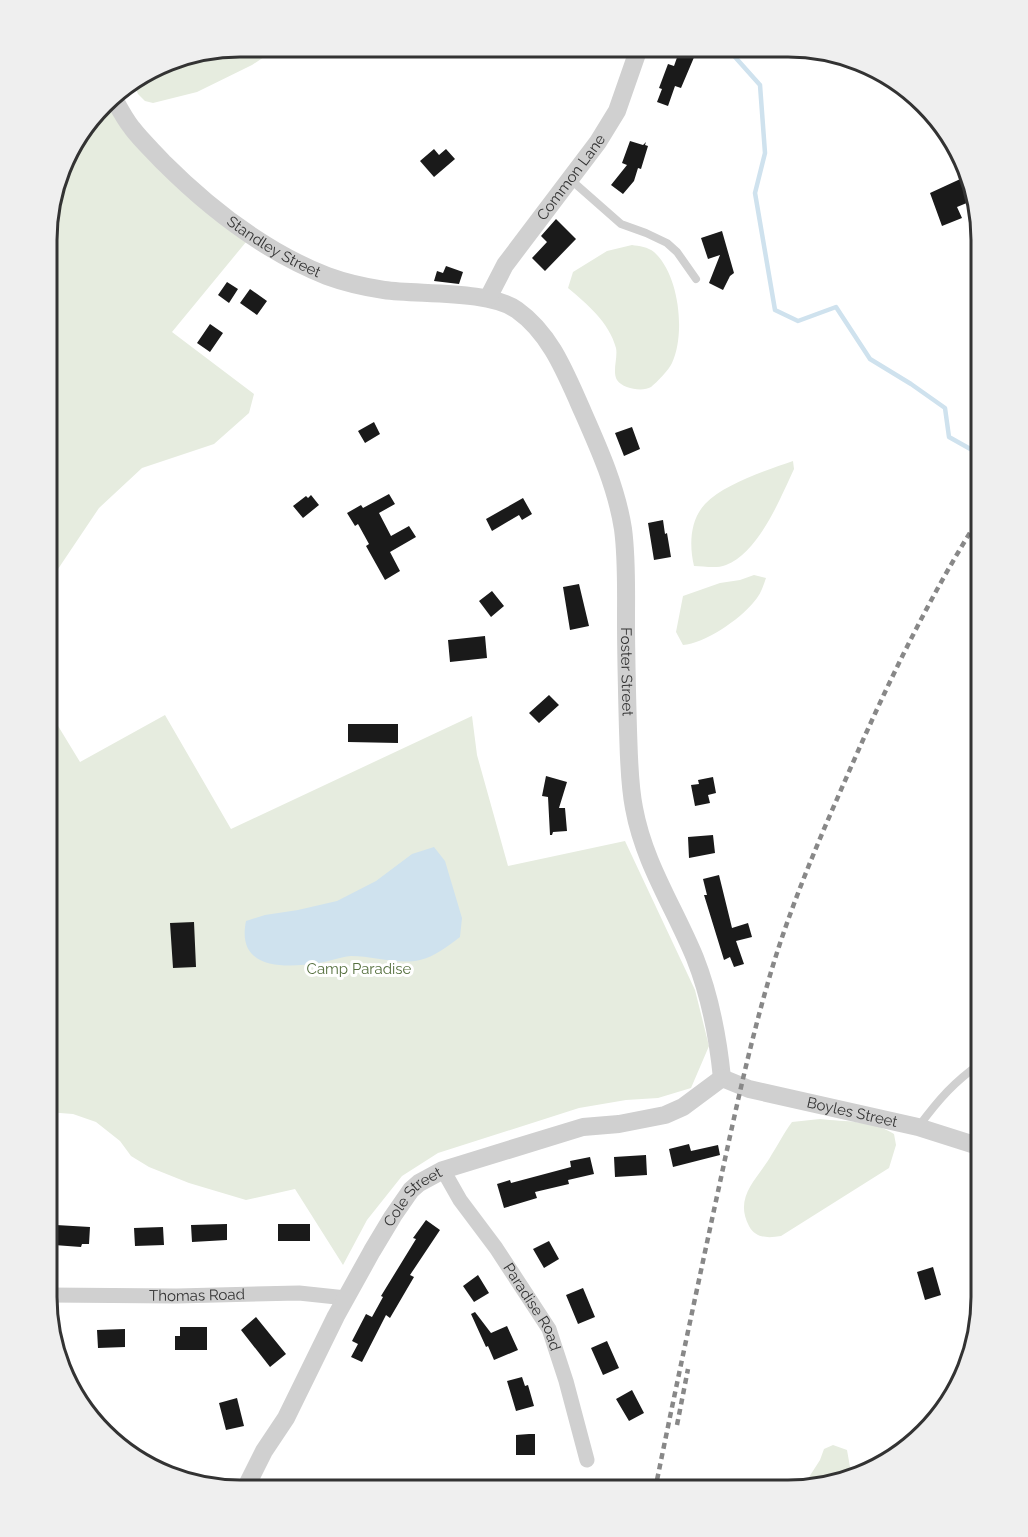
<svg xmlns="http://www.w3.org/2000/svg" width="1028" height="1537" viewBox="0 0 1028 1537" font-family="Raleway,sans-serif">
<style>
.green{fill:#e6ecdf}
.water{fill:#cfe2ee}
.lines{fill:none;stroke-linecap:round;stroke-linejoin:round}
.stream{stroke:#cfe2ee;stroke-width:4.5}
.building{fill:#1a1a1a}
.service{stroke:#d0d0d0;stroke-width:8}
.minor{stroke:#d0d0d0;stroke-width:15}
.tertiary{stroke:#d0d0d0;stroke-width:18}
.rail{stroke:#888;stroke-width:4.5;stroke-dasharray:6 4.5;stroke-linecap:butt}
.labels{text-anchor:middle;stroke-width:6;stroke-linejoin:round;paint-order:stroke}
.street-label{font-size:15px;fill:#333;stroke:#fff}
.park-label{font-size:15px;fill:#56703f;stroke:#fff}
.rim{fill:none;stroke:#333;stroke-width:3}
</style>
<rect width="100%" height="100%" fill="#fff"/>
<!-- green -->
<path class="green" d="M240 47H279L252 65 197 92 153 103 145 101 138 94 133 82 177 57Z
M107 101 246 242 172 332 254 394 249 413 214 444 142 468 99 508 56 572 48 591V214L72 143Z
M632 245C639 246 648 247 654 252 679 274 686 333 672 363 669 370 657 382 651 387 643 392 623 389 617 380 612 371 618 358 616 348 609 322 587 304 568 288L573 272 607 251Z
M793 461 794 469C780 499 759 552 726 565 716 569 704 566 694 566 689 545 690 520 705 504 724 484 767 470 793 461Z
M754 575 766 578C763 587 760 596 753 603 740 619 704 644 683 645L676 632 683 596 720 583 740 580Z
M47 680 52 716 80 762 165 715 231 829 472 716 477 755 508 866 625 841 695 990 709 1046 691 1088 658 1098 626 1100 579 1108 438 1153 402 1176 367 1220 343 1265 295 1189 246 1200 189 1183 149 1167 131 1156 120 1141 96 1122 73 1114 47 1112Z
M820 1119C846 1122 872 1120 894 1134L896 1145 889 1168 781 1236C769 1238 756 1239 749 1226 733 1196 759 1178 772 1154 779 1143 784 1133 792 1122Z
M833 1445 847 1450 850 1467 854 1477 802 1488 820 1460 824 1449Z"/>
<!-- water -->
<path class="water" d="M434 847 445 861 462 918 460 937C448 946 434 957 420 960 398 965 373 956 351 956 340 957 330 961 319 963 284 968 236 970 246 921L265 915 298 910 337 901 376 881 412 854Z"/>
<g class="lines">
<!-- stream -->
<path class="stream" d="M732 48 735 57 760 85 765 153 755 193 775 310 798 321 836 307 870 359 911 384 945 408 949 437 981 455
M168 62 231 48"/>
</g>
<!-- building -->
<path class="building" d="M680 49 695 55 681 88 675 86 668 106 657 102 662 89 659 88 668 64 674 66Z
M630 141 643 145 646 142 645 145 648 146 641 169 638 168 634 181 623 194 611 185 627 165 622 163Z
M434 149 439 155 446 149 455 159 434 177 420 161Z
M969 175 974 200 957 207 962 218 942 226 930 193Z
M556 219 576 239 545 271 532 258 547 242 541 236Z
M722 231 734 273 730 276 723 290 709 283 720 255 708 259 701 238Z
M446 266 463 272 459 284 434 281 437 271 443 273Z
M227 282 238 289 229 303 218 295Z
M250 289 267 301 257 315 240 303Z
M210 324 223 333 210 352 197 343Z
M374 422 380 434 365 443 358 431Z
M632 427 640 449 624 456 615 433Z
M389 494 395 504 379 513 391 536 409 526 416 537 390 552 400 571 385 580 366 546 369 544 358 524 355 526 347 513 361 505 363 508Z
M311 495 319 505 303 518 293 506 306 496 308 498Z
M523 498 532 514 522 520 519 515 492 531 486 519Z
M663 520 665 534 667 533 671 557 654 560 648 523Z
M579 584 589 626 570 630 563 587Z
M492 591 504 606 491 617 479 601Z
M485 636 487 658 450 662 448 640Z
M549 695 559 705 539 723 529 713Z
M348 724H398V743L348 742Z
M546 776 567 782 559 808H565L567 831 553 832 552 835H550L548 797 542 796Z
M713 777 716 793 708 795 710 803 695 806 691 785 699 784 698 780Z
M713 835 715 853 689 858 688 837Z
M719 875 732 928 748 923 752 937 736 941 744 964 734 967 730 957 724 960 704 895H707L703 879Z
M194 922 196 967 173 968 170 923Z
M689 1144 691 1151 718 1145 720 1155 673 1167 669 1149Z
M646 1155 647 1175 615 1177 614 1157Z
M590 1157 594 1174 568 1180 569 1184 535 1192 537 1198 504 1208 497 1184 510 1180 511 1183 571 1167 570 1161Z
M426 1220 440 1230 410 1275 414 1277 390 1318 386 1315 362 1362 351 1357 358 1344 352 1341 366 1314 372 1317 383 1297 381 1296 416 1239 413 1238Z
M227 1224V1240L192 1242 191 1225Z
M278 1224H310V1241H278Z
M56 1225 90 1227 89 1244H82L81 1247 54 1245Z
M163 1227 164 1245 135 1246 134 1228Z
M549 1241 559 1259 544 1268 533 1249Z
M933 1267 941 1295 925 1300 917 1272Z
M478 1275 489 1293 474 1302 463 1286Z
M583 1288 595 1317 578 1324 566 1295Z
M475 1312 491 1333 507 1326 518 1350 494 1360 488 1346 486 1347 471 1314Z
M256 1317 286 1354 270 1367 241 1330Z
M180 1327H207V1350H175V1336H180Z
M125 1329V1347L98 1348 97 1330Z
M607 1341 619 1368 603 1375 591 1348Z
M522 1377 525 1386 528 1385 534 1406 516 1411 507 1381Z
M632 1390 644 1413 629 1421 616 1399Z
M237 1398 244 1426 226 1430 219 1403Z
M529 1434H535V1455H516V1435Z"/>
<g class="lines">
<!-- service -->
<path class="service" d="M571 180 621 224 646 233 667 243 677 252 696 279
M981 930C974 917 974 901 981 887
M919 1126C939 1099 954 1082 981 1063"/>
<!-- minor -->
<g class="minor">
<path id="s1" d="M443 1170 460 1200 496 1248 549 1329 566 1381 587 1460"/>
<path id="s2" d="M47 1295 177 1296 299 1293 346 1298"/>
</g>
<!-- tertiary -->
<g class="tertiary">
<path id="s3" d="M112 95C118 106 124 118 132 128 141 140 153 151 163 162 209 208 266 252 327 276 346 283 364 287 384 290 420 295 489 290 517 310 548 332 563 367 578 401 596 442 616 484 623 529 627 559 626 590 626 620 626 657 627 694 628 730 629 756 629 783 634 808 644 863 674 907 695 958 710 996 718 1038 722 1078"/>
<path id="s4" d="M488 298 505 265 598 142 617 111 639 48"/>
<path id="s5" d="M722 1078 749 1089 918 1127 981 1147"/>
<path id="s6" d="M245 1489 264 1451 286 1418 336 1316 372 1251 393 1216 411 1190 419 1183 443 1170 583 1127 619 1124 665 1115 683 1107 722 1078"/>
</g>
<!-- rail -->
<path class="rail" d="M677 1425 688 1369
M655 1490C674 1396 694 1303 714 1210 732 1127 749 1044 774 962 793 901 818 842 844 783 884 691 927 600 981 515"/>
</g>
<g class="labels">
<!-- street labels -->
<g class="street-label">
<text dy="5" stroke="none"><textPath href="#s4" startOffset="147">Common Lane</textPath></text>
<text dy="5" stroke="none"><textPath href="#s3" startOffset="225">Standley Street</textPath></text>
<text dy="5" stroke="none"><textPath href="#s3" startOffset="870">Foster Street</textPath></text>
<text dy="5" stroke="none"><textPath href="#s5" startOffset="135">Boyles Street</textPath></text>
<text dy="5" stroke="none"><textPath href="#s6" startOffset="339">Cole Street</textPath></text>
<text dy="5" stroke="none"><textPath href="#s2" startOffset="150">Thomas Road</textPath></text>
<text dy="5" stroke="none"><textPath href="#s1" startOffset="164">Paradise Road</textPath></text>
</g>
<!-- park labels -->
<g class="park-label">
<text x="359" y="974">Camp Paradise</text>
</g>
</g>
<!-- crop -->
<path d="M0 0H1028V1537H0ZM240 57H788A183 183 0 0 1 971 240V1297A183 183 0 0 1 788 1480H240A183 183 0 0 1 57 1297V240A183 183 0 0 1 240 57Z" fill="#efefef" fill-rule="evenodd"/>
<path class="rim" d="M240 57H788A183 183 0 0 1 971 240V1297A183 183 0 0 1 788 1480H240A183 183 0 0 1 57 1297V240A183 183 0 0 1 240 57Z"/>
</svg>
